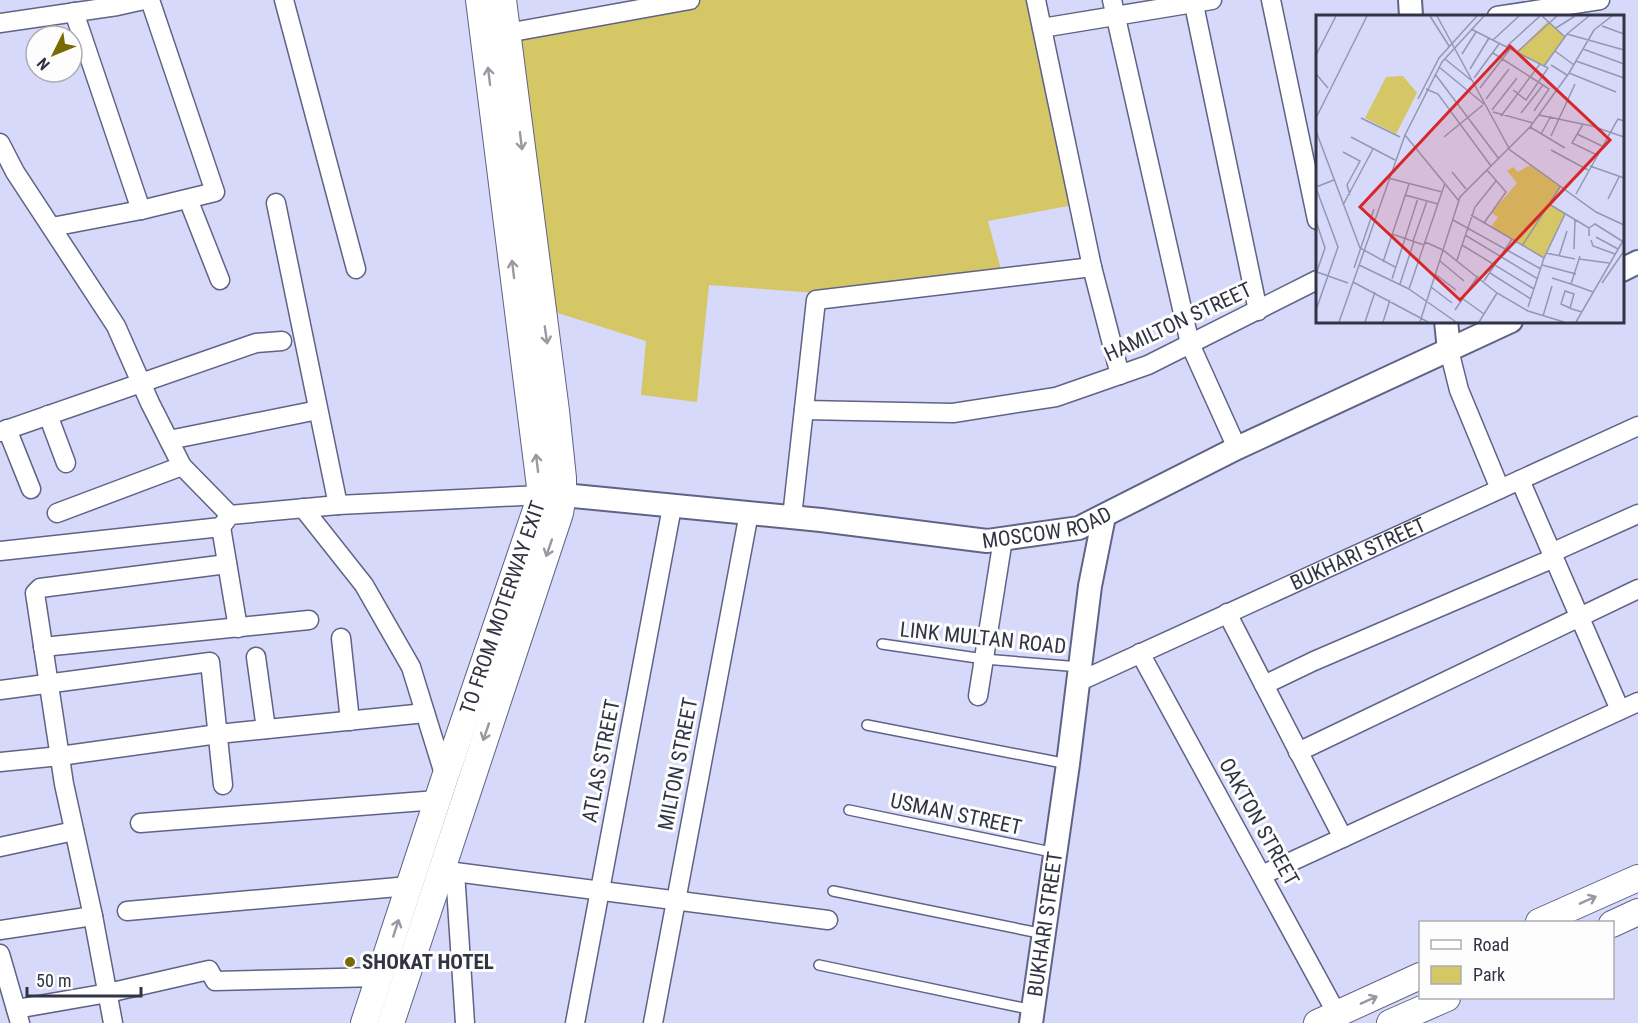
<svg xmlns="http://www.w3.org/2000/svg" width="1638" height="1023" viewBox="0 0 1638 1023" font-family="'Roboto Condensed',sans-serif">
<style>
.green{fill:#d5c765}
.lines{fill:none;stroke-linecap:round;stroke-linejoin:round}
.service-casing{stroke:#606286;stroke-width:12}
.minor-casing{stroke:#606286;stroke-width:21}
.tertiary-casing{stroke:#606286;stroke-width:26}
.secondary-casing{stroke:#606286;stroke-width:28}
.service{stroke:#fff;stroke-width:9}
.minor{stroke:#fff;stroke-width:18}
.tertiary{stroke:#fff;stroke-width:22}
.secondary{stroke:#fff;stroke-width:26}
.oneway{stroke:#9899a1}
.poi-dot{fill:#786b04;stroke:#fdfdfd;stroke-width:2}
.labels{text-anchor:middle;stroke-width:6;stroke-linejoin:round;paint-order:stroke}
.street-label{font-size:21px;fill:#323343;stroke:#fdfdfd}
.poi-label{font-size:21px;font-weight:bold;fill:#323343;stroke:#fdfdfd;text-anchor:start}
.inset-road{fill:none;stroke:#9497b1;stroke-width:1.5}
.view{fill:#d62828;fill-opacity:0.15;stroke:#d62828;stroke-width:3}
.inset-edge{fill:none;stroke:#323343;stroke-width:3}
</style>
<rect width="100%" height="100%" fill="#d6d9fa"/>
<!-- green -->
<path class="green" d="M656 0H1036L1079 204 988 221 1003 277 816 293 709 285 697 402 641 395 646 341 542 308 507 33Z"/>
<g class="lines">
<defs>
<path id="service" d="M882 644 984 659 1080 667
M867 725 1068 764
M849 810 1056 853
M833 891 1044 934
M819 965 1033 1010"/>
<g id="minor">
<path d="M284 0 356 269"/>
<path d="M1036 0 1092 267 1120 375"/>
<path d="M1112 0 1190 344 1237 448"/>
<path d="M1193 0 1258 311"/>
<path d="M1271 0 1317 220"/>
<path d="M74 12 141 210"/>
<path d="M1497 16 1600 0"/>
<path d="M0 23 117 6 144 0"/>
<path d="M1042 28 1212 0"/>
<path d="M507 33 690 0"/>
<path d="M0 143 15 172 116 326 150 403 182 466 230 515"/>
<path d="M188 199 220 280"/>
<path d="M276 203 338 505"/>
<path d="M52 227 141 210 215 192 150 0"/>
<path d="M1449 350 1459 390 1500 489"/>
<path d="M804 410 953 413 1056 397 1148 365 1317 280"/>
<path d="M48 415 66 463"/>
<path d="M7 429 31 489"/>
<path d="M0 432 256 343 282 341"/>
<path d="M169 440 318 410"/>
<path d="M1520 480 1620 710"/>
<path d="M303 508 364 585 411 667 445 777"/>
<path d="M57 513 182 466"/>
<path d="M792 517 816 300 1092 267"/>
<path d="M221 527 238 628"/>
<path d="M0 551 221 527 230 515 338 505 541 495"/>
<path d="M1551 553 1638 514"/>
<path d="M1227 613 1343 838"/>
<path d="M341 638 350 721"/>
<path d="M43 647 309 620"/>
<path d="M1140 653 1337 1014"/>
<path d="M256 657 266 729"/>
<path id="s1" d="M1078 682 1638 426"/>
<path d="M1264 685 1314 661 1554 558"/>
<path d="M0 690 210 662 223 785"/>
<path d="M978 696 1003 539"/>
<path d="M1298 752 1638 589"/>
<path d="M0 762 60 756 218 734 425 713"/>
<path d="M140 823 437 800"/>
<path d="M0 847 74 831"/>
<path d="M444 868 455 872 465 1023"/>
<path d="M455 872 828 920"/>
<path d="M1262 875 1638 702"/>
<path d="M127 911 409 886"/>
<path d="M0 930 93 916"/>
<path d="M0 954 20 1023"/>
<path d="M16 1009 108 993 209 970 215 981 379 977"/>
<path d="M113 1023 93 916 64 784 35 593 40 588 227 564"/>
<path d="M575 1023 672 507"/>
<path d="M653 1023 749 513"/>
</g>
<g id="tertiary">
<path d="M1410 0 1411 16"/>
<path d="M1622 270 1638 262"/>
<path d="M1446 321 1449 350"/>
<path id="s2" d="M545 495H563L821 520 987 541 1079 528 1237 448 1511 321"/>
<path id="s3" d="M1031 1023 1068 764 1090 586 1104 516"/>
</g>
<g id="secondary">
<path d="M1539 922 1638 878"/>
<path d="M1612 924 1638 912"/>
<path id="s4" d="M364 1023 445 777 541 495 479 0"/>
<path d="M391 1023 560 513 563 495V478L556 411 503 0"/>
<path d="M1317 1023 1420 976"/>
<path d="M1390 1023 1447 998"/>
</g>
</defs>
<!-- service casing -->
<use href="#service" class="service-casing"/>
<!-- minor casing -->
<use href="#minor" class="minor-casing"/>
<!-- tertiary casing -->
<use href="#tertiary" class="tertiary-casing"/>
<!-- secondary casing -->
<use href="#secondary" class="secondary-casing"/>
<!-- service -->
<use href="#service" class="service"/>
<!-- minor -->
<use href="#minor" class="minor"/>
<!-- tertiary -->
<use href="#tertiary" class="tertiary"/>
<!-- secondary -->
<use href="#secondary" class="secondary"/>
</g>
<!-- one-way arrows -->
<defs><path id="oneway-shaft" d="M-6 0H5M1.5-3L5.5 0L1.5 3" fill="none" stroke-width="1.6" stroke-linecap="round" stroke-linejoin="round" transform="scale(1.5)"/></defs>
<g class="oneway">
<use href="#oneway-shaft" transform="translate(489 76) rotate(-97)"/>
<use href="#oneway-shaft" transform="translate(521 141) rotate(83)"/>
<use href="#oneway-shaft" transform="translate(513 269) rotate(-97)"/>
<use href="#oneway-shaft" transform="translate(546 335) rotate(82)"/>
<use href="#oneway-shaft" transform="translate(537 463) rotate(-97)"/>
<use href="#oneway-shaft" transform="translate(549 548) rotate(109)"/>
<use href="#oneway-shaft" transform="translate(486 732) rotate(109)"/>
<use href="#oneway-shaft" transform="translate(1588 900) rotate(-24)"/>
<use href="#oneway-shaft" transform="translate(396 928) rotate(-72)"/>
<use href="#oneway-shaft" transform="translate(1369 1000) rotate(-24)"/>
</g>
<!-- markers -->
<circle class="poi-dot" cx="350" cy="962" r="6"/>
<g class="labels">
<!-- street labels -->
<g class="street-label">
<text transform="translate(1178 322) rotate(-25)" y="7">HAMILTON STREET</text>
<text dy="7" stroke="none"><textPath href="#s2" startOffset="506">MOSCOW ROAD</textPath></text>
<text dy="7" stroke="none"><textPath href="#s1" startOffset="308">BUKHARI STREET</textPath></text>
<text dy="7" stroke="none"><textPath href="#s4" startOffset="438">TO FROM MOTERWAY EXIT</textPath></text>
<text transform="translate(983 638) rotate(6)" y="7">LINK MULTAN ROAD</text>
<text transform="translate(601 761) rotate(-79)" y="7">ATLAS STREET</text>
<text transform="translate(678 764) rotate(-79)" y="7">MILTON STREET</text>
<text transform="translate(956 814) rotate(12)" y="7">USMAN STREET</text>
<text transform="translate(1259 822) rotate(61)" y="7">OAKTON STREET</text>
<text dy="7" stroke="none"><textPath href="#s3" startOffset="100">BUKHARI STREET</textPath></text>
</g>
<!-- poi labels -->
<g class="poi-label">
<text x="362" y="969">SHOKAT HOTEL</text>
</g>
</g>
<!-- overview -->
<g transform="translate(1316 15)">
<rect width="308" height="308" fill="#d6d9fa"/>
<path d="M232 6 249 22 228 51 200 38ZM87 61 101 78 80 119 49 103 70 62ZM214 150 244 172 234 189 249 199 228 243 175 212 182 202 175 198 201 168 191 156 197 152 202 157Z" fill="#d5c765"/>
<path class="inset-road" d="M114 1 133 31M121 1 194 135 280 197 308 210M226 1 249 22M286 11 308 19M240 13 259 1M155 14 232 53 210 85 197 75M251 19 308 35M177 25 203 1M190 32 224 1M267 34 308 49M239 36 258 50M177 38 233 74 218 96M200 38 241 1M146 39 160 17M0 40 20 1M129 44 155 65M260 46 308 63M235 50 251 60M228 51 251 19 273 1M123 52 168 89M154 54 173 23M253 58 300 77M0 59 12 73M119 59 183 144M158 63 183 29M164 73 194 34M110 74 122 79 175 151M102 84 123 43 161 1M170 84 193 54M176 95 201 63M177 97 217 108M205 98 227 70M223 100 276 111 308 122M185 101 224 49M0 103 51 1M45 103 84 122M267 109 256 128 281 140M214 112 249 133M0 116 44 233 79 252M225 119 235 101M261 119 286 131M89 120 143 186M235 121 259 69M35 122 79 145M128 122 167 90M235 135 272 155M27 137 44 146 31 170 34 180M274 151 308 163M136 157 150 174M72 163 126 177M129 168 93 274 140 307M0 172 18 165M0 173 22 232 0 295M260 179 302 104 308 106M89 180 122 189M292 184 303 162M233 189 273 213V221M27 190 57 134M155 200 228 243M137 205 225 254M0 206 9 233 0 259M168 208 190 177 171 155M273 213 279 209 306 226M76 219 108 230M149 220 222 264M280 222 302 234M275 225 277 231 299 239M97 226 111 186M109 227 127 235 181 278 212 296 248 307M146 230 218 274M206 231 244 172M258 234 259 205M230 238 259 244M243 241 251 216M264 241 255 269 277 277M263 244 293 248M141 245 159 192 180 166M124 246 148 266M67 247 93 169M43 250 93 274M226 250 260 259M38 253 58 194M1 257 32 268M174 258 215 284M119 259 140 275M236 263 255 269M76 264 102 183M168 266 196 224M37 267 112 307M286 268 308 236M84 269 98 226M115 272 136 288M147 284 168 299M212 292 228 243 249 199M254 293 258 279 249 276 245 289 256 294 266 297M139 295 162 261M227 301 236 271M23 307 89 120 126 47 168 1M49 307 59 277M67 307 74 285M104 307 144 182 214 112 253 58 278 15 296 1M163 307 181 278M260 307 308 224"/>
<path class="view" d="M194 31 294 125 144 285 44 192Z"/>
<rect width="308" height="308" class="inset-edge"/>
</g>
<!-- legend -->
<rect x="1419" y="921" width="195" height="78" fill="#fdfdfd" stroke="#acacb3" stroke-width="1.5"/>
<rect x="1431" y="940" width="30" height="9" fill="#ffffff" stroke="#acacb3" stroke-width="1.5"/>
<text x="1473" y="951" font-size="18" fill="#323343">Road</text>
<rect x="1431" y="966" width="30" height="18" fill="#d5c765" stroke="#acacb3" stroke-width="1.5"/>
<text x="1473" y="981" font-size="18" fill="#323343">Park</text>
<!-- north arrow -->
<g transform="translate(54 54) rotate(227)"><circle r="28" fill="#fdfdfd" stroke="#acacb3" stroke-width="1.5"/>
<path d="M0-4.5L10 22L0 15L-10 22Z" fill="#786b04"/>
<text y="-9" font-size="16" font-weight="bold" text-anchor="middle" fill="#323343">N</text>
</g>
<!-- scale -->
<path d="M27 987v9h114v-9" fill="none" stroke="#323343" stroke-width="3"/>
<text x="36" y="987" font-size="18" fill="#323343" stroke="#fdfdfd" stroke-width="4.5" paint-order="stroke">50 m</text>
</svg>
